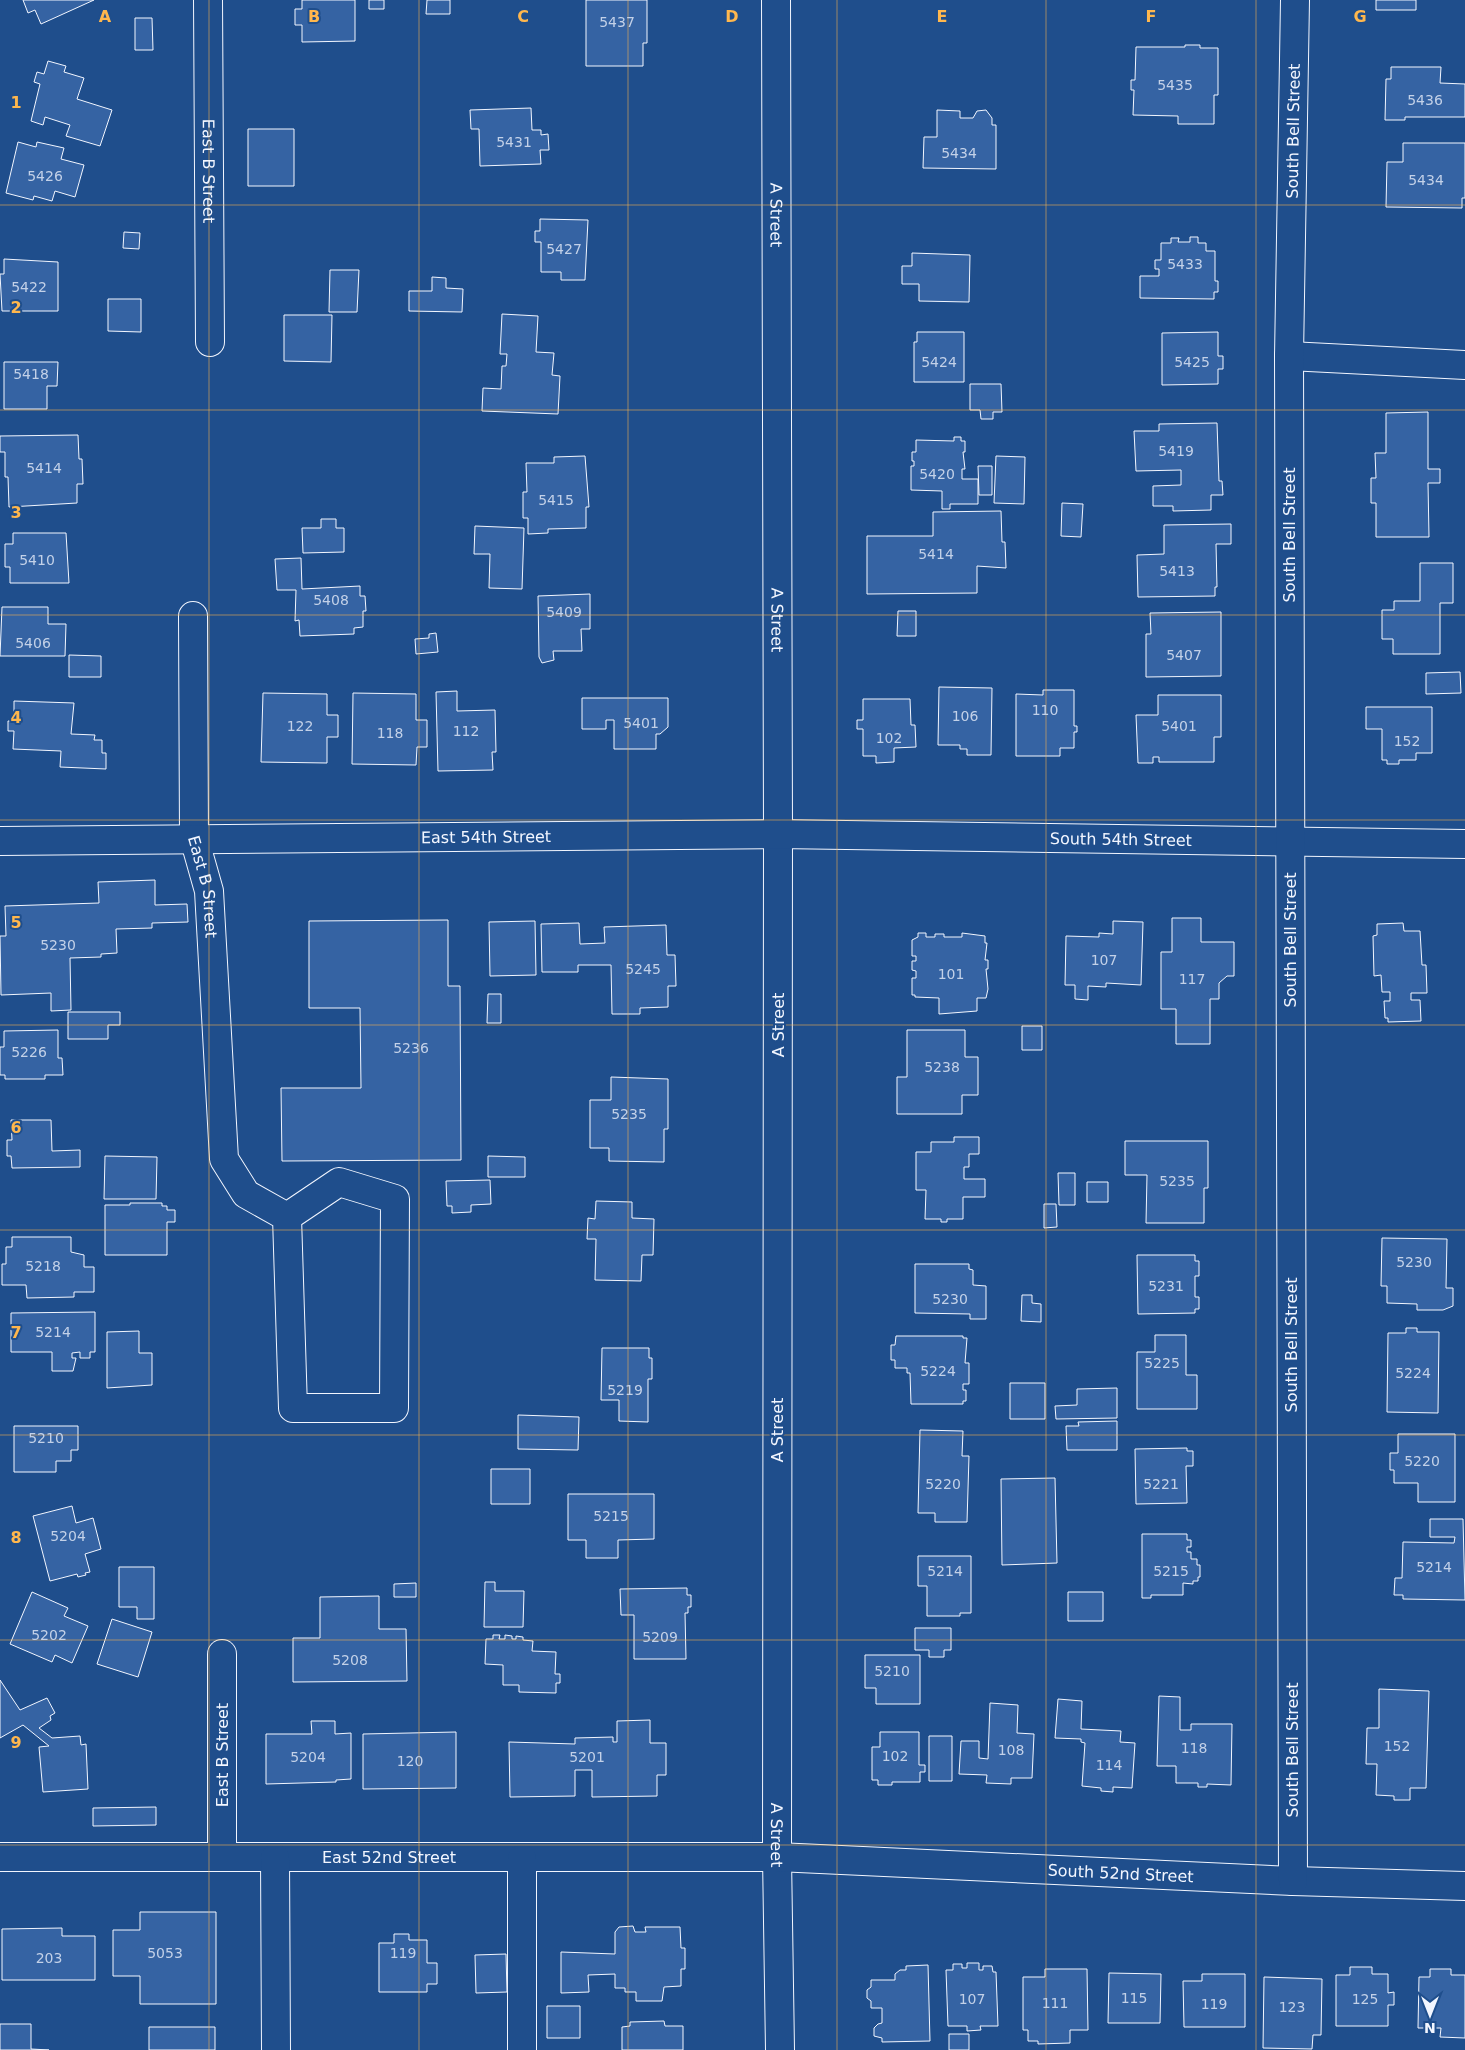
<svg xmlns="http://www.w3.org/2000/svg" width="1465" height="2050" viewBox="0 0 1465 2050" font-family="'DejaVu Sans',sans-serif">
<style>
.building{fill:#3563a3;stroke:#f2f6ff}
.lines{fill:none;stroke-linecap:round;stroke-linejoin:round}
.minor-casing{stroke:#f2f6ff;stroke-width:30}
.minor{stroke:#1f4e8c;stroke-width:28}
.grid{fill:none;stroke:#ffb74d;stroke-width:1;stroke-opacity:0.55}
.labels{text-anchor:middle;stroke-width:4;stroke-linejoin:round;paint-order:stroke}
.number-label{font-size:14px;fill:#c3d1e8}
.street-label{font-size:16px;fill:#f2f6ff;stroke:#1f4e8c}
.grid-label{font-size:16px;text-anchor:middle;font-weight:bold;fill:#ffb74d;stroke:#1f4e8c;stroke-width:4;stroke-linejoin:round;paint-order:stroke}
</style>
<rect width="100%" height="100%" fill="#1f4e8c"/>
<!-- building -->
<path class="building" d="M23 0H94L41 24 35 10 28 13Z
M302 0H355V41L302 42V25H295V9H302Z
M369 0H384V9H369Z
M427 0H450V14H426Z
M586 0H647V43H643V66H586Z
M1376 0H1416V10H1376Z
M135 18H152L153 50H135Z
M1185 45H1200V48H1218V95H1214V124H1178V116L1133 115 1134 90H1131V80H1135L1136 47H1185Z
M48 61 66 66 64 72 84 78 77 99 112 110 100 146 66 136 70 125 45 117 43 125 31 121 40 84 34 82 37 72 44 74Z
M1391 67H1441L1440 83 1465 84V117H1405V120H1385L1386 79H1391Z
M531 108 532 130H541V135L548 134 549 150H540L541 164 480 166 479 129H471L470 110Z
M937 110 960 111V118H973L977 111 986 110 992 118V125H996V169L923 168 924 137H937Z
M248 129H294V186H248Z
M18 142 36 147 37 142 64 148 61 159 84 165 75 197 55 191 52 201 34 196 33 200 6 193Z
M1403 143H1465V198H1462V208L1386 207 1387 162H1403Z
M540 219 588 220 585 280H561V272H541V242H535V231H540Z
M124 232 140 233 139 249 123 248Z
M1190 237H1198V243H1206V251H1215V281H1218V292H1214V299L1140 298V276H1159V269H1155V260H1161V243H1171V238H1179L1178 242H1190Z
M912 253 970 255 969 302 919 301V284H902V266H912Z
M4 259 58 262V311H2L0 274H4Z
M330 270H359L357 312H329Z
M432 277 446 278V288L463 289 462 312 409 311V291H432Z
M108 299H141V332L108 331Z
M502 314 538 316 536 352 554 353 552 375 560 376 558 414 482 411 483 388 501 389 502 366H506L507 354H500Z
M284 315H332L331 362 284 361Z
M917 332H964V382H914V342H917Z
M1218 332V356H1223V369H1218V384L1162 385V333Z
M4 362H58L57 386H47V409H4Z
M970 384H1001L1002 412H993V419H981L980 410H970Z
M1428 412V469H1440V483H1428L1429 537H1376V503H1371V478H1376L1375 453H1386V413Z
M1217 423 1219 481H1222L1223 495H1211V510L1173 511V506H1153V486L1181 485V470L1136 471 1134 431H1159V424Z
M78 435 79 459H82L83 484H77V503L9 507 8 477H5V452H0V436Z
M954 437H961V441H965V452H963L965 469H962V479H978V504H950V509H942V491L911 490V466H914V461H912V452H916V440L954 441Z
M585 456 589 507H586V528L548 529V533L528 534V518H523V492H527L526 463H554V457Z
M996 456 1025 457 1024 504 994 503Z
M978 466H992V495H979Z
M1062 503 1083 504 1081 537 1061 536Z
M1001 511 1002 542H1005L1006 568 977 566V593L867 594V536H933V512Z
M321 519H336V528H344V552L303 553 302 528H321Z
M1231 524V544H1216L1217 587H1215V596L1138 597 1137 555 1164 554V525Z
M475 526 524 528 522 589 489 588 490 554H474Z
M13 533H66L69 583H10V567H5V544H13Z
M301 558 302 589 360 586V596H365L366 611H363V627L354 628V634L300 636 299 620 295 621 296 590H277L275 559Z
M1420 563H1453V603H1440V654H1393V639H1382V610H1394V601H1420Z
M590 594V629H581L582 651H553L554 660 542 663 539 657 538 596Z
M2 607H48V624H66L65 656H0Z
M898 611H916V636H897Z
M1221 612V676L1146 677V634H1151L1150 613Z
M436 633 438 652 416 654 415 639 429 638V634Z
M69 655 101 656V677H69Z
M1460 672 1461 693 1426 694V673Z
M939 687 992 688 991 755H967V749H960V745H938Z
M1043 690H1074V726H1077V732H1074V748H1060V756H1016V694L1043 695Z
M457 691V711L495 710 496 752H492L493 770 438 771 436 692Z
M263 693 327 694V715H338V737H327V763L261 762Z
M353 693 416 694V720H427V747H417L416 765 352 764Z
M1158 695H1221V737H1214V762H1159V757H1153V763H1138L1136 715H1158Z
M582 698H668V727L660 734H656V749H614V720H606V729H582Z
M863 699H910L911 725H915L916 747 894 748V762L876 763V756H863V729H857V720H863Z
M14 701 74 703 71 734 95 735 94 740H102V753H106V769L60 767 61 751 13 749 14 731H8V721H14Z
M1366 707H1432V753H1416V760H1399V764H1387V760H1382V729H1366Z
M155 880V905L187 904 188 922 152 923V928L116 929 117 953 101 954V957L70 958 71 1010 51 1011V993L1 995 0 936H6L5 906 99 903 98 882Z
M1172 918H1201V942H1234V976H1227L1219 983V999H1210V1044H1176V1009H1161V952H1172Z
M448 920V986H460L461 1160 282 1161 281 1088H361L360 1008H309V921Z
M535 921 536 975 490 976 489 922Z
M1113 921 1143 922 1141 985 1106 983V987L1088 986V1000L1075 999V985H1065L1066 936 1099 937V933L1113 934Z
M579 923 580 944 605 943 604 927 666 925 667 955H675L676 986H668V1007L640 1008V1014H612L611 965H578V972H542L541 924Z
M1403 923 1404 931H1420L1422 965H1426L1427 993H1411V1000H1420L1421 1021 1388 1022V1018H1385L1384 1001H1390V992H1382L1381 975 1374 976 1373 936 1377 935V924Z
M918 933H926V937H935V934H944V937H962V933L985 936V943H987L985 960H988V969H986L988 989 986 998H977V1011L939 1014V998L915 997V995H912V978H916V971L912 970V961H916V956H912V940L918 937Z
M488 994H501V1023H487Z
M68 1012H120V1025H108V1039H68Z
M1022 1026H1042V1050H1022Z
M58 1030V1058H62L63 1075H45V1079H5V1075H0V1047H4V1031Z
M907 1030H965V1057H978V1095H962V1114H897V1077H907Z
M611 1077 668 1079V1129H664V1162L609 1161V1148H590V1100H611Z
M11 1120H51L52 1151 80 1150V1167L12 1168 11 1156H7V1140H12Z
M954 1137H979V1154H969V1167H964V1179H985V1197H963V1219H947V1222H941V1219H925L926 1190H916V1152H931V1142H954Z
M1125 1141H1208V1188H1204V1223H1146L1147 1175H1125Z
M105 1156 157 1157 156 1199H104Z
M488 1156 525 1157V1177H488Z
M1058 1173H1075V1205H1059Z
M490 1180 491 1204 471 1205V1212L452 1213V1206H447L446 1181Z
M1087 1182H1108V1202H1087Z
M596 1201 632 1202V1218L654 1219 653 1255H642L641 1281 595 1280 596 1239H587L588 1218 595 1219Z
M130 1203H162V1206H167V1210H175V1222H167V1255H105V1205H130Z
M1044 1204H1056L1057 1227 1044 1228Z
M12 1237H71V1252L84 1255V1267H94V1292H74V1297L27 1298 26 1285H2V1264H6V1247H12Z
M1382 1238 1447 1239 1446 1288H1453V1306L1443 1310H1417V1304L1387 1303V1286H1381Z
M1137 1255H1195V1261H1199V1276H1195V1297H1199V1309H1195V1313L1138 1314Z
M915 1264H969V1269L973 1270V1285L986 1286V1319H970V1314L915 1313Z
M1022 1295H1032V1303L1041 1304V1322L1021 1321Z
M95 1312V1352H90V1358H80V1352L72 1353V1358H76L73 1371H52V1352H11V1313Z
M1406 1328H1417V1332H1439L1438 1413 1387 1412 1388 1333H1406Z
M139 1331V1353H152V1385L107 1388V1332Z
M1155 1335H1186V1375H1197V1409H1137V1352H1155Z
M896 1336H963V1338H967L965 1363H969V1384H963V1390H966V1401H963V1404H911L910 1373H907V1368H895V1360H891V1345H895Z
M602 1348H649V1358H652V1379H648V1422L619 1421V1400H601Z
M1010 1383H1045V1419H1010Z
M1117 1388V1418L1056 1419 1055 1406 1077 1405V1389Z
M518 1415 579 1417 578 1450 518 1449Z
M1117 1421V1450H1067L1066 1426H1079L1078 1422Z
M14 1426H78V1450H71V1461H56V1472H14Z
M920 1430 963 1431 962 1456H969L967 1522H935V1513H918Z
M1398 1434H1455V1502H1418V1483H1394V1470H1390V1453H1398Z
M1187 1448V1451H1193V1466H1186L1187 1503 1136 1504 1135 1449Z
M491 1469H530V1504H491Z
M1055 1478 1057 1563 1002 1565 1001 1479Z
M568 1494H654V1539L618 1540V1558H586V1540H568Z
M72 1506 76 1523 93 1518 101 1549 85 1554 90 1572 85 1573 86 1575 78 1577 77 1574 50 1581 33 1516Z
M1430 1519H1463L1465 1600 1403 1599V1595H1394L1395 1578H1402L1403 1542 1454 1543 1455 1537H1430Z
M1142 1534H1187V1540H1191V1547H1187V1552H1191V1559H1197V1565H1200V1577H1198V1581H1193V1584L1183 1583V1595H1151V1598H1142Z
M918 1556H971V1613H960V1616H927V1586H918Z
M119 1567H154V1619H137V1607H119Z
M485 1582H495V1591H524L523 1627H484Z
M416 1583V1597H394V1584Z
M687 1588V1595H691V1607H688V1613H685L686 1659H634V1615H621L620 1589Z
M32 1592 68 1608 64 1616 88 1626 72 1663 55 1655 52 1662 10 1644Z
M1068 1592H1103V1621H1068Z
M379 1596V1629H406L407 1681 293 1682V1638H320V1597Z
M112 1619 152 1632 138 1677 97 1664Z
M915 1628H951V1650H944V1657H929V1650H915Z
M493 1635H500L499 1639H505V1635L512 1636V1639H516V1636L523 1637V1640L533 1641 532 1651 556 1652 555 1674H560V1683H556V1693L519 1692V1685H503V1665L485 1664 486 1639H493Z
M865 1655H920V1704H876V1688H865Z
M0 1680 20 1710 47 1698 55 1713 50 1716 51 1720 39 1728 52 1738 80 1736 81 1745 86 1744 88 1789 43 1792 39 1747 49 1746 23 1725 0 1738Z
M1379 1689 1429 1691 1426 1788H1410V1800H1394V1796L1376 1795 1377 1764H1366L1367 1728H1379Z
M1159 1696 1180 1697V1730H1191V1724H1232L1231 1785 1207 1784V1787H1198V1783H1176V1766H1157Z
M1058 1699 1082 1701 1081 1729 1121 1731 1120 1742 1135 1743 1132 1788 1113 1787V1792L1101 1791V1788L1082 1786 1085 1743 1081 1742V1739L1055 1738Z
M990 1703 1018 1705 1017 1733 1034 1734 1032 1778H1011V1784L986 1783 987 1775 959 1774 961 1741H979V1758L988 1759Z
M650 1720V1743H666V1775H657V1796L592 1797V1770H575V1796L510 1797 509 1742 575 1744V1738L613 1737V1742H617V1721Z
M311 1721H335V1734L351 1733V1779L336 1780V1782L266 1784V1734H312Z
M456 1732V1788L363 1789V1734Z
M880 1732H919V1765H925V1772H920V1782H892V1785H878V1780H872V1747H880Z
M929 1736H952V1781H929Z
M156 1807V1825L93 1826V1808Z
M140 1912H216V2004H140V1976H113V1930H140Z
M633 1926 635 1932H646L645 1927H680L681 1948H685V1969H681V1986L664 1987 662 2001H636V1992H625V1988H615V1974L588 1975 589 1992 561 1993V1952L615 1954V1932L619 1927Z
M62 1928V1936H95V1980H2V1929Z
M394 1934H409V1940H427V1963H437V1984H427V1992H379V1943H394Z
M506 1954 507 1992 476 1993 475 1955Z
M967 1963H979V1970H983V1966H992L993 1972H996L998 2026H980L981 2030 967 2031V2026H948L946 1970H953V1964H962V1968H967Z
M928 1965 930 2041 882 2042V2038L874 2036V2028L878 2024 882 2023V2008H871V2001L867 1998V1990L871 1987V1980H895V1974L900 1970H906V1966Z
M1350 1967H1372V1974H1388V1993L1394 1992V2005H1388V2026H1336V1975H1350Z
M1045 1969H1087L1088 2030H1070V2043L1038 2044V2041H1028V2030H1023V1977H1045Z
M1430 1969H1451V1975H1465V2038L1440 2037 1441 2028H1418L1419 1977H1430Z
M1109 1973 1161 1974 1160 2023H1108Z
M1202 1974H1245V2027H1184L1183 1981H1202Z
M1264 1977 1322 1979 1321 2035H1313L1312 2049 1263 2048Z
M547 2006H580V2038H547Z
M664 2021 665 2026H683V2050H622V2027L630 2026V2022Z
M0 2024H31V2049L49 2050H0Z
M149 2027H215V2050H149Z
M949 2034H969V2050H949Z"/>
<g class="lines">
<defs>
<g id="minor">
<path id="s1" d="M208 0 210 342"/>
<path id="s2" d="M776 0 778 834 777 1857 780 2050"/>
<path d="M1289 356 1465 365"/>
<path id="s3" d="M193 616 194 838 209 891 224 1159 246 1194 287 1217 293 1408H394L395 1199 339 1182 287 1217"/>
<path id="s4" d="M0 841 778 834 1465 844"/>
<path d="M222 1654V1857"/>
<path id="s5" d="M0 1857H777L1293 1881 1465 1886"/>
<path d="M275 1858 276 2050"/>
<path d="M522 1859V2050"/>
<path id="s6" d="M1293 1881 1289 356 1295 0"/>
</g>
</defs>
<!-- minor casing -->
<use href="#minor" class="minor-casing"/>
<!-- minor -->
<use href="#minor" class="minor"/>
</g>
<!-- grid -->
<path class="grid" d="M209 0V2050M419 0V2050M628 0V2050M837 0V2050M1046 0V2050M1256 0V2050M0 205H1465M0 410H1465M0 615H1465M0 820H1465M0 1025H1465M0 1230H1465M0 1435H1465M0 1640H1465M0 1845H1465"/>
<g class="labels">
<!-- number labels -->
<g class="number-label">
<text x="617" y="27">5437</text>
<text x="1175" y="90">5435</text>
<text x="1425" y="105">5436</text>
<text x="514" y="147">5431</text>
<text x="959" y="158">5434</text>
<text x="45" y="181">5426</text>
<text x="1426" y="185">5434</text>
<text x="564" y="254">5427</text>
<text x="1185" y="269">5433</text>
<text x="29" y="292">5422</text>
<text x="939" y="367">5424</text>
<text x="1192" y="367">5425</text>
<text x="31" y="379">5418</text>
<text x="1176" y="456">5419</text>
<text x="44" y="473">5414</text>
<text x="937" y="479">5420</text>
<text x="556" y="505">5415</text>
<text x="936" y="559">5414</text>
<text x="37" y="565">5410</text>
<text x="1177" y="576">5413</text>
<text x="331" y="605">5408</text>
<text x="564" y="617">5409</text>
<text x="33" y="648">5406</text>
<text x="1184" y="660">5407</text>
<text x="1045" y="715">110</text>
<text x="965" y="721">106</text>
<text x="641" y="728">5401</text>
<text x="300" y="731">122</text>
<text x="1179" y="731">5401</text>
<text x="466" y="736">112</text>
<text x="390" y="738">118</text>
<text x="889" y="743">102</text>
<text x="1407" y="746">152</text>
<text x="58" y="950">5230</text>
<text x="1104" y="965">107</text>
<text x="643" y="974">5245</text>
<text x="951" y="979">101</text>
<text x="1192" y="984">117</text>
<text x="411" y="1053">5236</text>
<text x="29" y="1057">5226</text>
<text x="942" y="1072">5238</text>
<text x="629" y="1119">5235</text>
<text x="1177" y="1186">5235</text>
<text x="1414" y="1267">5230</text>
<text x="43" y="1271">5218</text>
<text x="1166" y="1291">5231</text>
<text x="950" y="1304">5230</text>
<text x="53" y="1337">5214</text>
<text x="1162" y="1368">5225</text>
<text x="938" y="1376">5224</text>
<text x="1413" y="1378">5224</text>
<text x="625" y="1395">5219</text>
<text x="46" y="1443">5210</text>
<text x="1422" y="1466">5220</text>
<text x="943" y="1489">5220</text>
<text x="1161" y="1489">5221</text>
<text x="611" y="1521">5215</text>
<text x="68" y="1541">5204</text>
<text x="1434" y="1572">5214</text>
<text x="945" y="1576">5214</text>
<text x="1171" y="1576">5215</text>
<text x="49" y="1640">5202</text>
<text x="660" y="1642">5209</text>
<text x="350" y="1665">5208</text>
<text x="892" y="1676">5210</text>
<text x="1397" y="1751">152</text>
<text x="1194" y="1753">118</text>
<text x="1011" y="1755">108</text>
<text x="895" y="1761">102</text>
<text x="308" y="1762">5204</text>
<text x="587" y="1762">5201</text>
<text x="410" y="1766">120</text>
<text x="1109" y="1770">114</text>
<text x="165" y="1958">5053</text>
<text x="403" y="1958">119</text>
<text x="49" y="1963">203</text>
<text x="1134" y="2003">115</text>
<text x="972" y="2004">107</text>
<text x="1365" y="2004">125</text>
<text x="1055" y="2008">111</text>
<text x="1214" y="2009">119</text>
<text x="1292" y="2012">123</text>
</g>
<!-- street labels -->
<g class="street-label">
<text dy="6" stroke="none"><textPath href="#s6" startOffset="1750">South Bell Street</textPath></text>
<text dy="6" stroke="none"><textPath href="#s1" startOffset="171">East B Street</textPath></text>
<text dy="6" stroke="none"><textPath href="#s2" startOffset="215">A Street</textPath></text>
<text transform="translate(1289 535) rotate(-90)" y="6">South Bell Street</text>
<text dy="6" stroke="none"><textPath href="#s2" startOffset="620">A Street</textPath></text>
<text dy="6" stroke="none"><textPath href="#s4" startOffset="486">East 54th Street</textPath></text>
<text dy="6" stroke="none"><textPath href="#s4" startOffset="1121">South 54th Street</textPath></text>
<text dy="6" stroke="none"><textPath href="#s3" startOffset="272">East B Street</textPath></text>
<text transform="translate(1290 940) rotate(-90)" y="6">South Bell Street</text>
<text transform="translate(778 1025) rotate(-90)" y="6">A Street</text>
<text transform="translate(1291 1345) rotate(-90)" y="6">South Bell Street</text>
<text transform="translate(777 1430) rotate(-90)" y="6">A Street</text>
<text transform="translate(1292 1750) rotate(-90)" y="6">South Bell Street</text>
<text transform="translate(222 1755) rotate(-90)" y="6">East B Street</text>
<text dy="6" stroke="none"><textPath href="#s2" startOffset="1835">A Street</textPath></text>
<text dy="6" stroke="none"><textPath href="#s5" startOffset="389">East 52nd Street</textPath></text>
<text dy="6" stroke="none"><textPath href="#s5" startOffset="1121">South 52nd Street</textPath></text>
</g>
</g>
<g class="grid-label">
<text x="105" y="22">A</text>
<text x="314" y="22">B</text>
<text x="523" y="22">C</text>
<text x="732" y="22">D</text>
<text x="942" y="22">E</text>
<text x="1151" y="22">F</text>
<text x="1360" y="22">G</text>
<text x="16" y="108">1</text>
<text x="16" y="313">2</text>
<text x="16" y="518">3</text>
<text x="16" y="723">4</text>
<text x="16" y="928">5</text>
<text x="16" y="1133">6</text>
<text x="16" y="1338">7</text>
<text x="16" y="1543">8</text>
<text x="16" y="1748">9</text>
</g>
<!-- north arrow -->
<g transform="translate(1430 2015) rotate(180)" stroke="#1f4e8c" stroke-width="4" paint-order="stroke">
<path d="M0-4L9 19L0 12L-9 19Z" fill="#f2f6ff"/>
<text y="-8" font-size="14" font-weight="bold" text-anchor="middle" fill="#f2f6ff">N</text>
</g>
</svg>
